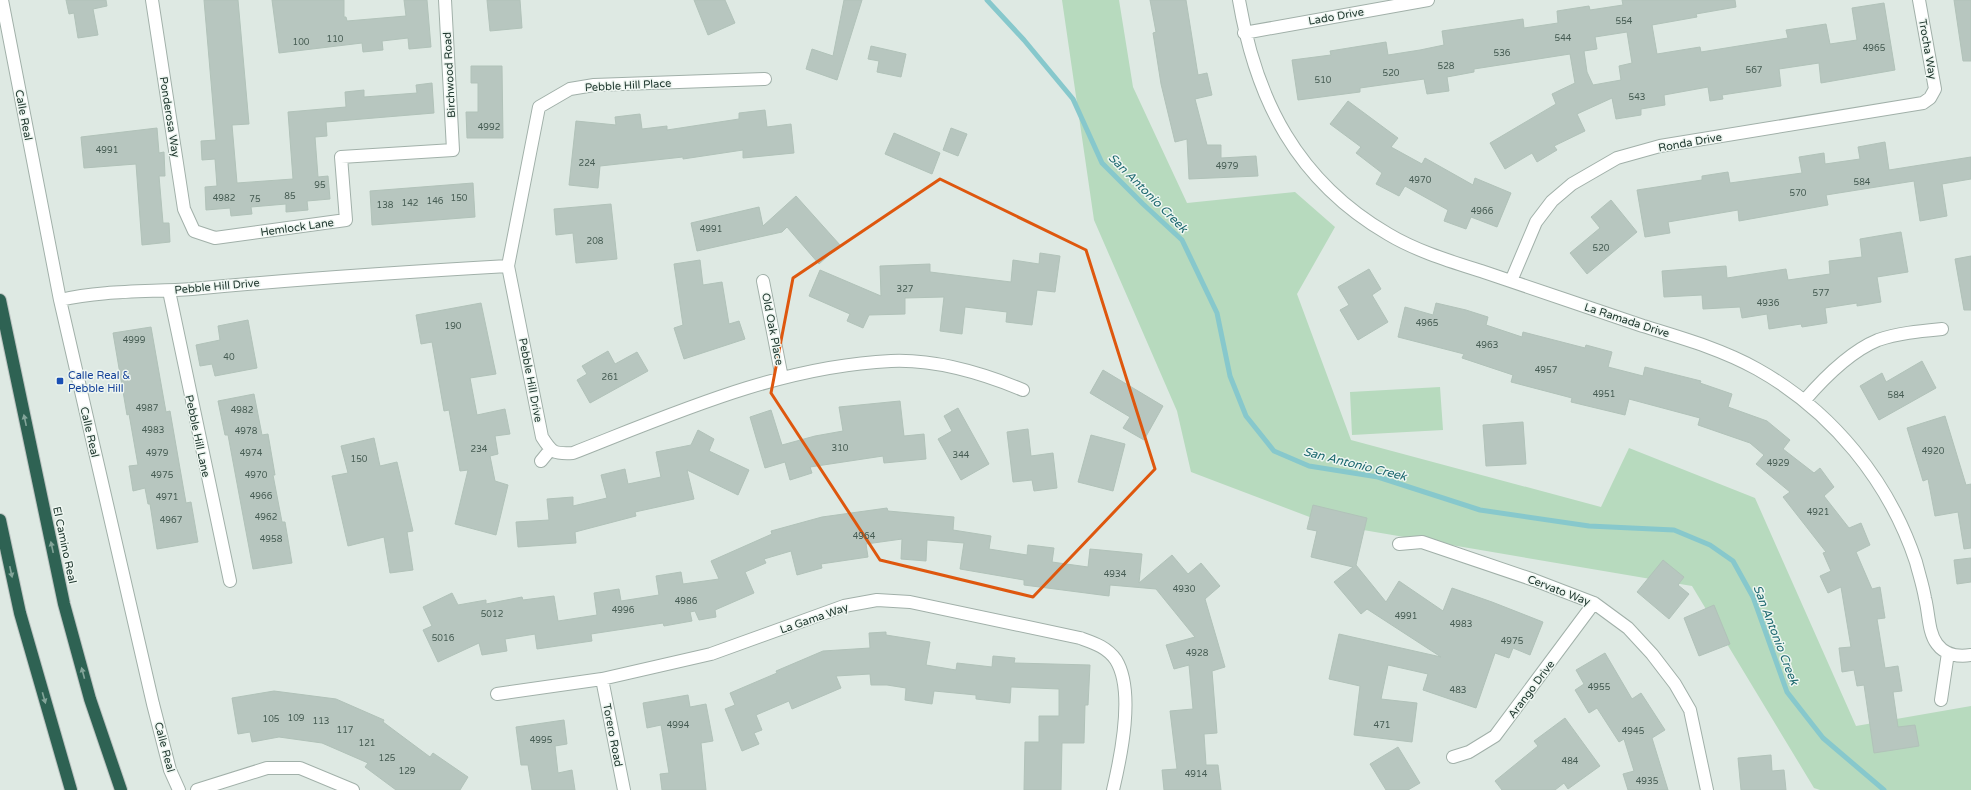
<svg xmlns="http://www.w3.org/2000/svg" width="1971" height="790" viewBox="0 0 1971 790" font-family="'Varela Round',sans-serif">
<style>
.green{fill:#b7dabe}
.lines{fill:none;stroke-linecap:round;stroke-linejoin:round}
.stream{stroke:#87c8cc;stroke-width:5}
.building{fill:#b7c6bf;stroke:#b1c2b9;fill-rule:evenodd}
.minor-casing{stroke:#a1b0a9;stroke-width:14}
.highway-casing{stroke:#bcc3c1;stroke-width:14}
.minor{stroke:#fff;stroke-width:12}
.highway{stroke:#2e6253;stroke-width:12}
.oneway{fill:#84a59a}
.marked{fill:none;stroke:#de570e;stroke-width:3;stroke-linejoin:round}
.transit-dot{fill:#1a4fb4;stroke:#eef6f1;stroke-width:1.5}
.labels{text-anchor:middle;stroke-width:3;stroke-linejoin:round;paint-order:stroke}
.number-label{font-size:9px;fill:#465c53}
.street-label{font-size:11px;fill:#20382f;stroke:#eef6f1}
.transit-label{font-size:11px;fill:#164399;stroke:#eef6f1;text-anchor:start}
.water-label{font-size:12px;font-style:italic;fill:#1e6970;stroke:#eef6f1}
</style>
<rect width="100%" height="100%" fill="#dee9e3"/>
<!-- green -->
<path class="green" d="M1062 0H1119L1133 87 1187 203 1295 192 1335 227 1297 294 1351 440 1601 507 1629 448 1755 498 1856 726 1971 706V790H1820L1814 788 1692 586 1328 524 1191 472 1177 411 1094 220Z
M1440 387 1443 430 1352 435 1350 392Z"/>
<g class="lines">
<!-- stream -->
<path class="stream" d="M987 0 1024 40 1073 99 1102 163 1143 204 1182 240 1217 313 1230 376 1246 416 1274 451 1309 466 1378 477 1480 510 1589 526 1674 530 1710 545 1733 561 1753 597 1787 692 1823 738 1884 790"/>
</g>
<!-- building -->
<path class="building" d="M66 0H106L107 6 93 9 98 35 78 38 74 13 69 14Z
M204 0H238L249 124 232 125 237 183 293 179 288 112 346 107 345 92 364 90V97L417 93 416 85 432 83 434 113 326 122 327 136 315 137 318 177 328 176 330 199 307 201 308 210 286 212V204L251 207 252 214 231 216 230 208 206 210 205 187 217 186 215 159 202 160 201 141 216 140Z
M272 0H344V17H346L347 21 406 16 404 0H427L431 47 409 49 408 38 382 41 383 50 363 52 362 43 279 53Z
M487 0H520L522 28 490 31Z
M694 0H725L735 23 708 35Z
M844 0H862L837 80 806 69 812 49 833 56Z
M1150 0H1186L1198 75 1207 73 1212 95 1195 99 1207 145H1221V158L1256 156 1258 176 1189 179 1187 139 1175 142 1161 84 1153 33 1156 32Z
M1622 0H1735L1736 7 1696 14 1697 17 1652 25 1657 54 1700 47 1701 52 1788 38 1786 30 1826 24 1830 44 1857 40 1852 8 1884 3 1895 70 1821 83 1819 63 1779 69 1781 86 1722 95 1723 99 1710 101 1708 87 1664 95 1665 105 1641 109V115L1616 119 1612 98 1577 114 1585 131 1554 146 1557 150 1537 162 1532 153 1505 169 1490 143 1556 104 1552 94 1575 83 1570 54 1474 69V72L1447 77 1449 91 1427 94 1424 79 1360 88V92L1298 100 1292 60 1331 55 1330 51 1386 42 1388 55 1420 50 1444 45 1442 31 1523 19 1524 28 1558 23 1557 11 1589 6 1590 10 1623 5ZM1627 32 1632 63 1619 66 1621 80 1593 85 1587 72 1584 51 1597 49 1595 37Z
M1954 0H1971V61H1963Z
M871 46 906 54 901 77 877 72 879 61 868 59Z
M471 66H502L503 138H467L466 112H478V83H471Z
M1348 101 1398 138 1391 147 1422 164 1425 158 1473 185 1475 178 1511 193 1497 227 1471 217 1466 229 1444 221 1448 210 1405 186 1399 196 1376 184 1382 173 1356 153 1361 147 1330 124Z
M765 110 767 127 791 124 794 153 743 158V150L683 159V157L600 166 598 188 569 185 576 121 616 125 615 117 640 114 642 129 667 126V130L739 119V113Z
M157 128 159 153 164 152 165 176H159L163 223H169L170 242 142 245 136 164 84 168 81 137Z
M951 128 967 134 958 156 943 150Z
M894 133 940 153 932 174 885 154Z
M1885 142 1889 170 1971 157V179L1942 184 1947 216 1920 221 1914 181 1826 195 1828 205 1739 221 1738 210 1668 222 1670 233 1645 237 1637 190 1702 180V176L1728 172 1730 183 1802 173 1799 157 1824 153 1825 164 1860 159 1858 147Z
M473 183 475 217 372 225 370 191Z
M796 196 840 245 819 264 787 227 782 232 697 251 691 223 759 207 763 226Z
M1611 200 1637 232 1587 274 1570 253 1600 228 1591 217Z
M611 204 617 259 576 263 573 233 556 235 554 209Z
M1901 232 1908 272 1877 277 1881 302 1857 306V303L1825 308 1827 323 1802 327 1801 324 1769 329 1767 314 1742 318 1740 307 1703 309 1702 295 1664 297 1662 271 1726 266 1727 278 1786 269 1788 280 1830 274 1829 261 1862 257 1860 239Z
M1040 253 1060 256 1055 292 1037 290 1032 325 1006 322 1007 312 965 307 962 334 940 331 944 297 905 298V314L869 315 863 328 847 321 850 314 809 296 820 270 881 296 880 266 930 264V272L1011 282 1013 260 1039 264Z
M1971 256V310H1964L1955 259Z
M700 260 703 285 722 282 729 324 739 321 745 339 684 359 674 328 683 325 674 264Z
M1369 269 1381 289 1372 295 1388 322 1358 340 1340 310 1349 305 1338 287Z
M481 303 496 374 470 378 477 415 505 409 510 434 495 436 498 454 490 456 495 481 508 485 496 535 455 524 468 470 460 471 449 410 444 411 432 342 421 344 416 315Z
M1436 303 1466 310 1488 317 1486 325 1522 337 1523 332 1585 348 1586 345 1612 352 1608 367 1643 376 1645 367 1701 381 1700 383 1732 394 1728 407 1767 421 1790 440 1783 449 1814 473 1820 468 1834 487 1824 496 1849 528 1861 523 1870 545 1856 552 1872 589 1880 587 1885 618 1877 619 1885 668 1898 666 1902 691 1893 692 1898 727 1915 725 1919 746 1874 753 1864 685 1857 686 1854 670 1842 672 1839 648 1851 647 1841 587 1828 593 1820 576 1831 571 1823 553 1826 552 1783 497 1790 492 1756 464 1764 455 1750 443 1698 425 1700 418 1629 399 1625 415 1571 402 1572 398 1511 382 1513 375 1462 358 1464 354 1398 337 1405 307 1433 315Z
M248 320 257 368 215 376 212 364 200 366 196 345 220 340 218 326Z
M151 327 166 412 170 411 186 503 191 502 198 542 157 549 150 504H148L145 488 133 491 129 466 138 465 129 414 127 415 113 333Z
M608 351 615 364 637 352 648 371 590 403 577 380 587 374 582 366Z
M1922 361 1936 388 1879 420 1860 386 1882 373 1886 382Z
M1103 370 1163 406 1144 440 1123 428 1130 417 1090 393Z
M254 394 262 435 268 434 275 475H273L282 522H285L292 563 253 569 228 435H225L218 401Z
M900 401 904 436 924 434 926 459 884 463 883 456 810 467 812 473 790 480 785 462 765 468 750 417 771 410 782 445 815 436 843 431 839 407Z
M958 408 989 464 961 480 938 439 952 431 944 416Z
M1945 416 1966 485 1971 484V548L1964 549 1958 512 1935 516 1928 479 1923 481 1907 428Z
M1523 422 1526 464 1486 466 1483 425Z
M1028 429 1031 456 1053 453 1057 488 1034 491 1032 480 1013 482 1007 432Z
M698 430 714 439 709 451 749 470 738 495 687 470 694 499 635 512 636 516 575 532 576 543 518 547 516 522 549 520 547 499 573 497V506L607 498 601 475 625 469 628 484 661 477 656 452 691 445Z
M1091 435 1125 444 1113 491 1078 482Z
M374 438 380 466 397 462 413 531 407 532 413 570 390 573 384 537 348 546 332 476 348 473 341 446Z
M1313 505 1367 518 1356 565 1386 602 1399 581 1443 611 1452 588 1492 602 1543 622 1530 655 1513 648 1509 658 1495 653 1476 708 1423 690 1428 674 1388 665 1381 699 1417 703 1412 742 1354 735 1360 686 1329 679 1339 634 1441 657 1367 609 1361 614 1334 582 1353 567 1311 557 1317 531 1307 529Z
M887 508 888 511 954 517 953 530 991 536 989 549 1027 555 1028 545 1054 548 1052 562 1088 567 1090 549 1142 554 1139 583 1172 555 1188 574 1201 563 1220 586 1205 599 1225 667 1212 671 1217 733 1204 734 1206 765H1218L1221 790H1164L1162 770 1177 769 1170 711 1193 709 1189 665 1174 669 1166 645 1195 637 1156 589 1110 585 1109 596 1024 585V580L960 569 964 543 927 540 926 561 901 559 902 539 866 544 868 557 821 564 822 568 797 575 791 551 764 559 766 563 745 572 754 593 715 610 716 617 699 620 695 611 690 612 692 621 664 626 663 623 591 634 592 641 537 649 535 634 505 639 507 651 482 655 479 643 438 662 423 630 432 626 423 607 452 593 458 605 486 600V604L522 597 523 600 554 596 558 621 597 615 594 593 619 589 621 601 659 595 656 576 681 572 683 584 719 579 711 561 772 534 771 531 822 517Z
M1971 558V582L1957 584 1954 560Z
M1663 560 1684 577 1678 585 1689 594 1669 619 1637 592Z
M1714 605 1730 644 1699 656 1684 618Z
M886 632V635L930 642 926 665 956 670 957 663 992 667 993 656 1015 658 1014 663 1090 665 1088 705H1085L1084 743H1062L1061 790H1024L1025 742H1039V716H1059V689L1011 687 1010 703 976 699V695L934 691 932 704 905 700 906 688 887 685H871L870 674 836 676 841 688 792 709 789 701 756 715 762 730 754 733 759 744 742 751 725 709 735 705 730 693 777 673 776 671 823 651 870 648 869 633Z
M1605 653 1632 699 1641 693 1665 730 1652 738 1668 790H1628L1623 774 1634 771 1624 739 1619 742 1597 708 1589 713 1575 690 1584 684 1576 670Z
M274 691 336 699 384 720 383 722 430 757 433 753 468 777 460 790H396L365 767 368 763 322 743 279 737 252 742 250 732 238 734 232 698Z
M688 695 690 707 706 704 713 741 701 743 706 790H662L660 774 669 773 661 725 647 728 643 703Z
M1565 718 1600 766 1568 789 1564 783 1555 790H1502L1495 781 1538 746 1534 741Z
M564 720 567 744 555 746 558 773 572 770 575 790H532L528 765H521L516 727Z
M1398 747 1420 783 1408 790H1386L1370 764Z
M1771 755 1772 771 1784 770 1786 790H1741L1738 758Z"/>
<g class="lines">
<defs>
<path id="minor" d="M2 0 60 300 153 704 170 770 179 790
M152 0 184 209 194 231 215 238 346 220 341 157 453 150 445 0
M1239 0C1256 100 1297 181 1388 234 1418 252 1453 262 1487 273 1539 291 1591 308 1643 326 1682 338 1721 349 1757 369 1832 411 1889 481 1916 562 1919 574 1923 586 1925 598 1929 613 1928 632 1937 644 1945 655 1959 657 1971 655
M1244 33 1428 0
M765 79 594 85 570 89 539 107 508 266 542 437C552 453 554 454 573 453 675 413 780 366 891 361 936 359 982 373 1023 390
M763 281 782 378
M1511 281 1536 222 1552 201 1572 184 1617 158 1660 146 1923 103 1930 98 1935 89 1919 0
M169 291 230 581
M60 300C102 290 148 292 192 289 297 279 403 272 508 266
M1804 401C1823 379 1851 351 1878 340 1898 333 1921 331 1942 329
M541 461 550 450
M1399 544 1422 542 1534 580 1594 603 1628 628 1652 654 1675 684 1690 710 1707 790
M602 679 624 790
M497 694 602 679 711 654 844 606 877 600 910 602 1080 638C1094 643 1107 647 1116 660 1135 691 1121 756 1113 790
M1941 700 1948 653
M1453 757 1469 752 1495 736 1594 603
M197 790 267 768H300L353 790"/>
<path id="highway" d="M0 300 64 604 90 699 121 790
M0 520 20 613 71 790"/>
</defs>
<!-- minor casing -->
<use href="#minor" class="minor-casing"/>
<!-- highway casing -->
<use href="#highway" class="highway-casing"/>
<!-- minor -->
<use href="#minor" class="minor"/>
<!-- highway -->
<use href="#highway" class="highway"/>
</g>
<!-- one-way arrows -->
<defs><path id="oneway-solid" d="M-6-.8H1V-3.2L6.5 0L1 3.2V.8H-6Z"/></defs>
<g class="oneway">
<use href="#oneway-solid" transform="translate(25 420) rotate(-102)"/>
<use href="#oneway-solid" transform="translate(52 547) rotate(-102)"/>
<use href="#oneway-solid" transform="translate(11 572) rotate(78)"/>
<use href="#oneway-solid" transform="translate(83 673) rotate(-105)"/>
<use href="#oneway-solid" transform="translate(44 698) rotate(74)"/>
</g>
<!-- marked area -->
<path class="marked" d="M940 179 1086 250 1155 469 1033 597 880 560 771 393 793 278Z"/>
<!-- markers -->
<rect class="transit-dot" x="56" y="377" width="8" height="8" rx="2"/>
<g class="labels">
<!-- number labels -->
<g class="number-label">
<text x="1624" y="24">554</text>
<text x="1563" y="41">544</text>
<text x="335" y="42">110</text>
<text x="301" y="45">100</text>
<text x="1874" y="51">4965</text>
<text x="1502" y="56">536</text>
<text x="1446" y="69">528</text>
<text x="1754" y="73">567</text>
<text x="1391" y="76">520</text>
<text x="1323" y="83">510</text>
<text x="1637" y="100">543</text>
<text x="489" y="130">4992</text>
<text x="107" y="153">4991</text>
<text x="587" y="166">224</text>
<text x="1227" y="169">4979</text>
<text x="1420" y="183">4970</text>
<text x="1862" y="185">584</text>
<text x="320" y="188">95</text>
<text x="1798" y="196">570</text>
<text x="290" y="199">85</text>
<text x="224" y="201">4982</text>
<text x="459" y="201">150</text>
<text x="255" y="202">75</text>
<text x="435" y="204">146</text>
<text x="410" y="206">142</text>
<text x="385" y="208">138</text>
<text x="1482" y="214">4966</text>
<text x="711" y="232">4991</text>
<text x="595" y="244">208</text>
<text x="1601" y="251">520</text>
<text x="905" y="292">327</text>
<text x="1821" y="296">577</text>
<text x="1768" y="306">4936</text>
<text x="1427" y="326">4965</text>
<text x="453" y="329">190</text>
<text x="134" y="343">4999</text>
<text x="1487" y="348">4963</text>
<text x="229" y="360">40</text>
<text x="1546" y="373">4957</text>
<text x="610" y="380">261</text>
<text x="1604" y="397">4951</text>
<text x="1896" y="398">584</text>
<text x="147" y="411">4987</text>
<text x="242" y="413">4982</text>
<text x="153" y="433">4983</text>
<text x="246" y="434">4978</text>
<text x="840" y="451">310</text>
<text x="479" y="452">234</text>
<text x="1933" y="454">4920</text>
<text x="157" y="456">4979</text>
<text x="251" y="456">4974</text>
<text x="961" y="458">344</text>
<text x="359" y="462">150</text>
<text x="1778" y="466">4929</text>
<text x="162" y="478">4975</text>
<text x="256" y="478">4970</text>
<text x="261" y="499">4966</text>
<text x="167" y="500">4971</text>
<text x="1818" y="515">4921</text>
<text x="266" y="520">4962</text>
<text x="171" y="523">4967</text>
<text x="864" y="539">4964</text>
<text x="271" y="542">4958</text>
<text x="1115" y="577">4934</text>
<text x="1184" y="592">4930</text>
<text x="686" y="604">4986</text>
<text x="623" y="613">4996</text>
<text x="492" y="617">5012</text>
<text x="1406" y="619">4991</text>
<text x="1461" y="627">4983</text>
<text x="443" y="641">5016</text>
<text x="1512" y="644">4975</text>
<text x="1197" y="656">4928</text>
<text x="1599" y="690">4955</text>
<text x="1458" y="693">483</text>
<text x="296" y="721">109</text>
<text x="271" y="722">105</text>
<text x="321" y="724">113</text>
<text x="678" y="728">4994</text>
<text x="1382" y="728">471</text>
<text x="345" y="733">117</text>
<text x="1633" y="734">4945</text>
<text x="541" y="743">4995</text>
<text x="367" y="746">121</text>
<text x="387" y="761">125</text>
<text x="1570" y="764">484</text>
<text x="407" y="774">129</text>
<text x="1196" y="777">4914</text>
<text x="1647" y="784">4935</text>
</g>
<!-- street labels -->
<g class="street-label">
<text transform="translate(1336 16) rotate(-10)" y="4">Lado Drive</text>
<text transform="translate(1928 49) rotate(80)" y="4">Trocha Way</text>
<text transform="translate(449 75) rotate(-93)" y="4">Birchwood Road</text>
<text transform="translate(628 85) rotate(-3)" y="4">Pebble Hill Place</text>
<text transform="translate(24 115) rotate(79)" y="4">Calle Real</text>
<text transform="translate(170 117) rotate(81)" y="4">Ponderosa Way</text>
<text transform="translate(1690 142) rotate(-10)" y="4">Ronda Drive</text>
<text transform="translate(297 227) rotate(-8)" y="4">Hemlock Lane</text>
<text transform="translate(217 286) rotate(-5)" y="4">Pebble Hill Drive</text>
<text transform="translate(1627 320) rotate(18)" y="4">La Ramada Drive</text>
<text transform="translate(773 329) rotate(79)" y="4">Old Oak Place</text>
<text transform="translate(531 380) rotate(79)" y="4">Pebble Hill Drive</text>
<text transform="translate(90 432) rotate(77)" y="4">Calle Real</text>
<text transform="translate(198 436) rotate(78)" y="4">Pebble Hill Lane</text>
<text transform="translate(65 545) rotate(78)" y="4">El Camino Real</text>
<text transform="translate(1559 590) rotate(21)" y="4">Cervato Way</text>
<text transform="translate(814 618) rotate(-19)" y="4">La Gama Way</text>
<text transform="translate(1531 689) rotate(-53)" y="4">Arango Drive</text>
<text transform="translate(613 735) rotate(79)" y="4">Torero Road</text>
<text transform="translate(165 747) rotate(75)" y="4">Calle Real</text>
</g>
<!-- transit labels -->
<g class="transit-label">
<text x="68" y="379">Calle Real &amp;<tspan x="68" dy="13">Pebble Hill</tspan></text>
</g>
<!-- water labels -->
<g class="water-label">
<text transform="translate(1148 193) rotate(45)" y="4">San Antonio Creek</text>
<text transform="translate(1355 464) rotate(14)" y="4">San Antonio Creek</text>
<text transform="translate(1776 635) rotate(69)" y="4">San Antonio Creek</text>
</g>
</g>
</svg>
